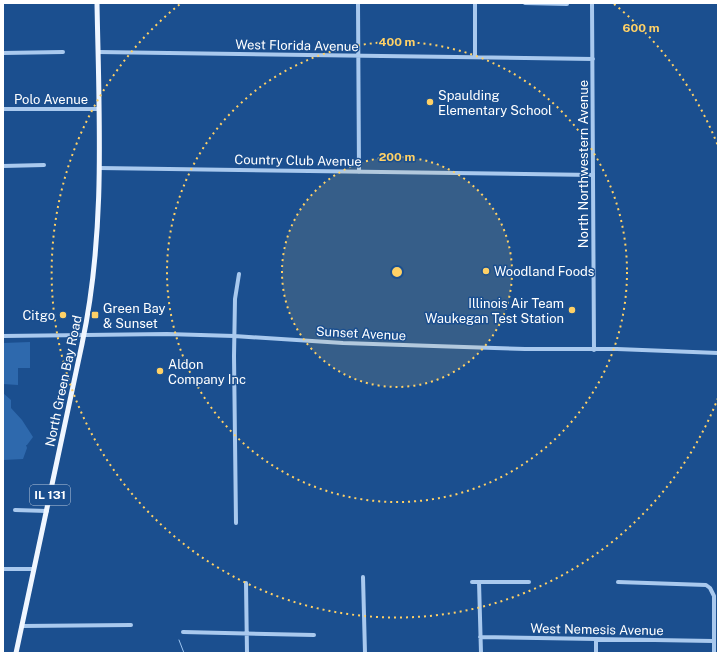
<svg xmlns="http://www.w3.org/2000/svg" width="721" height="656" viewBox="0 0 721 656" font-family="'Public Sans',sans-serif">
<style>
.green{fill:#2e69ad}
.lines{fill:none;stroke-linecap:round;stroke-linejoin:round}
.stream{stroke:#9cc4f0;stroke-width:1}
.minor{stroke:#a9c9ee;stroke-width:4}
.major{stroke:#f0f6ff;stroke-width:5}
.ring{fill:none;stroke:#ffd166;stroke-width:2;stroke-dasharray:2 4}
.poi-dot{fill:#ffd166;stroke:#1b4f8f;stroke-width:1.5}
.labels{text-anchor:middle;stroke-width:3;stroke-linejoin:round;paint-order:stroke}
.shield{fill:#1b4f8f;stroke:#bbcadd;stroke-width:1}
.shield-label{font-size:12px;font-weight:bold;fill:#fff}
.street-label{font-size:13px;fill:#fff;stroke:#1b4f8f}
.poi-label{font-size:13px;fill:#fff;stroke:#1b4f8f;text-anchor:start}
.centre{fill:#ffd166;stroke:#1b4f8f;stroke-width:2}
.ring-label{font-size:12px;text-anchor:middle;font-weight:bold;fill:#ffd166;stroke:#1b4f8f;stroke-width:3;stroke-linejoin:round;paint-order:stroke}
</style>
<rect width="100%" height="100%" fill="#1b4f8f"/>
<!-- green -->
<path class="green" d="M30 342V368H18V385L3 384V343Z
M3 393 11 400V408L22 420 33 437 27 445H26L27 448 23 459 3 460Z"/>
<g class="lines">
<!-- stream -->
<path class="stream" d="M179 640 184 653"/>
<!-- minor -->
<path class="minor" d="M358 3 359 172
M475 3V57
M525 3 567 4
M592 3 594 350
M98 52 593 59
M3 53 63 52
M3 109H99
M3 166 44 165
M99 168 593 175
M3 336 167 334 234 336 343 343 464 347 525 349H617L718 353
M15 510 47 511
M236 523 234 356 235 299 239 274
M3 569H34
M363 577 365 653
M472 582H529
M479 582 481 653
M618 582 706 585 710 588 714 596V653
M246 583 247 653
M22 626 131 625
M183 632 314 635
M480 637 713 641
M596 639V653"/>
<!-- major -->
<path class="major" d="M16 653 82 344C106 232 99 116 97 3"/>
</g>
<!-- distance rings -->
<circle cx="397" cy="272" r="115" fill="#ffd166" fill-opacity=".12"/>
<g class="ring">
<circle cx="397" cy="272" r="115"/>
<circle cx="397" cy="272" r="230"/>
<path d="M718 398A345 345 0 1 1 180 4M614 4A345 345 0 0 1 718 146"/>
</g>
<!-- markers -->
<g class="poi-dot">
<circle cx="430" cy="102" r="4"/>
<circle cx="486" cy="271" r="4"/>
<circle cx="572" cy="310" r="4"/>
<circle cx="63" cy="315" r="4"/>
<rect x="91" y="311" width="8" height="8" rx="2"/>
<circle cx="160" cy="371" r="4"/>
</g>
<g class="labels">
<!-- shield labels -->
<rect class="shield" x="30" y="485" width="40" height="20" rx="3"/>
<g class="shield-label">
<text x="50" y="499">IL 131</text>
</g>
<!-- street labels -->
<g class="street-label">
<text transform="translate(297 45) rotate(1)" y="5">West Florida Avenue</text>
<text x="51" y="104">Polo Avenue</text>
<text transform="translate(298 160) rotate(1)" y="5">Country Club Avenue</text>
<text transform="translate(583 164) rotate(-90)" y="5">North Northwestern Avenue</text>
<text transform="translate(361 333) rotate(3)" y="5">Sunset Avenue</text>
<text transform="translate(63 381) rotate(-78)" y="5">North Green Bay Road</text>
<text transform="translate(597 629) rotate(1)" y="5">West Nemesis Avenue</text>
</g>
<!-- poi labels -->
<g class="poi-label">
<text x="438" y="100">Spaulding<tspan x="438" dy="15">Elementary School</tspan></text>
<text x="494" y="276">Woodland Foods</text>
<text x="564" y="308" text-anchor="end">Illinois Air Team<tspan x="564" dy="15">Waukegan Test Station</tspan></text>
<text x="103" y="313">Green Bay<tspan x="103" dy="15">&amp; Sunset</tspan></text>
<text x="55" y="320" text-anchor="end">Citgo</text>
<text x="168" y="369">Aldon<tspan x="168" dy="15">Company Inc</tspan></text>
</g>
</g>
<circle cx="397" cy="272" r="6" class="centre"/>
<g class="ring-label">
<text x="641" y="32">600 m</text>
<text x="397" y="46">400 m</text>
<text x="397" y="161">200 m</text>
</g>
<!-- border -->
<rect width="721" height="656" fill="none" stroke="#ffffff" stroke-width="8"/>
</svg>
